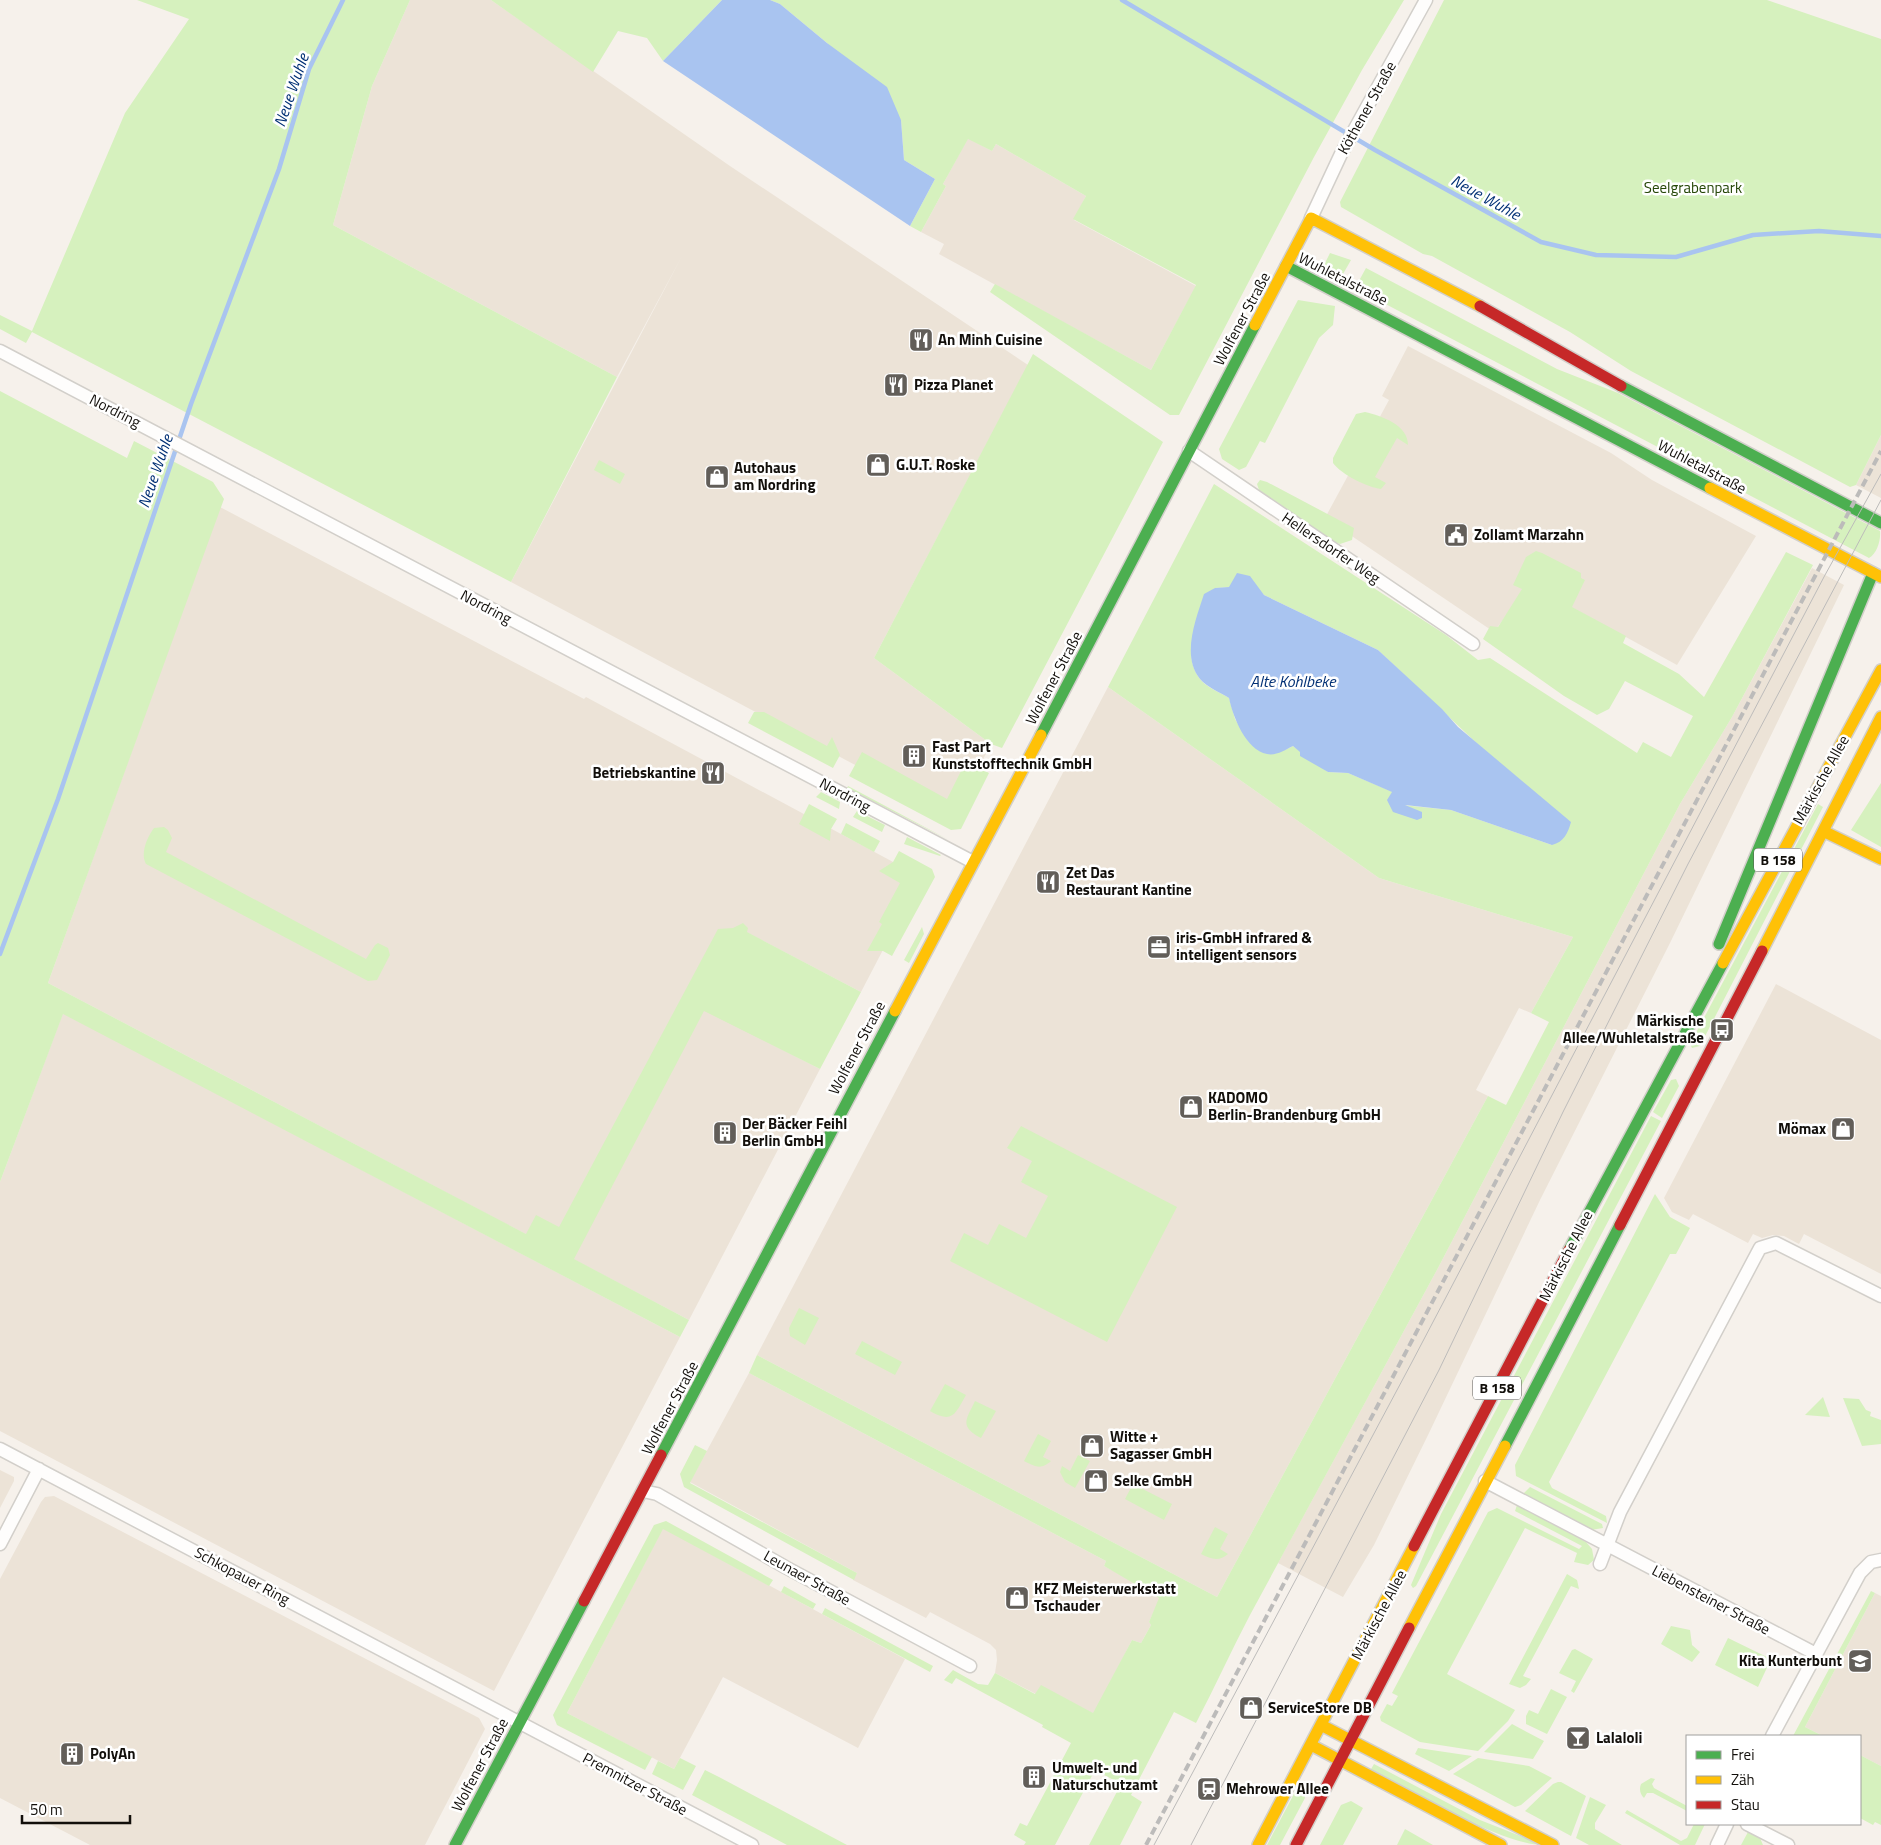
<svg xmlns="http://www.w3.org/2000/svg" width="1881" height="1845" viewBox="0 0 1881 1845" font-family="'Titillium Web',sans-serif">
<style>
.built{fill:#ece3d7}
.green{fill:#d6f1be;fill-rule:evenodd}
.water{fill:#a9c4f0}
.lines{fill:none;stroke-linecap:round;stroke-linejoin:round}
.stream{stroke:#a9c4f0;stroke-width:4.5}
.street-casing{stroke:#d2cfca;stroke-width:15}
.fast-casing{stroke:#d2cfca;stroke-width:14}
.slow-casing{stroke:#d2cfca;stroke-width:14}
.jam-casing{stroke:#d2cfca;stroke-width:14}
.street{stroke:#fefdfc;stroke-width:12}
.fast{stroke:#4caf50;stroke-width:11}
.slow{stroke:#ffc107;stroke-width:11}
.jam{stroke:#c62828;stroke-width:11}
.tram{stroke:#bcbbba;stroke-width:1}
.rail{stroke:#bcbbba;stroke-width:4;stroke-dasharray:8 4;stroke-linecap:butt}
.labels{text-anchor:middle;stroke-width:5;stroke-linejoin:round;paint-order:stroke}
.shield{fill:#fff;stroke:#595754;stroke-width:1}
.shield-label{font-size:14px;font-weight:bold;fill:#120f0b}
.street-label{font-size:15px;fill:#120f0b;stroke:#fff}
.park-label{font-size:15px;fill:#254607;stroke:#fff}
.poi-label{font-size:15px;font-weight:bold;fill:#120f0b;stroke:#fff;text-anchor:start}
.water-label{font-size:16px;font-style:italic;fill:#002f74;stroke:#fff}
</style>
<rect width="100%" height="100%" fill="#f6f1eb"/>
<!-- built -->
<path class="built" d="M410 0H491L730 166 1028 365 874 658 991 744 953 817 511 582 682 256 617 377 333 225 372 86Z
M968 138 992 151 996 144 1086 196 1074 220 1196 286 1151 370 939 254 944 244 921 232 946 186 943 184Z
M1408 346 1611 453 1652 480 1756 536 1677 665 1529 584 1494 632 1325 518 1389 400 1382 396Z
M1881 435V498L1856 485Z
M220 507 584 699 586 697 921 877 861 992 746 932 705 1010 820 1069 689 1320 48 983Z
M1812 568 1844 585 1670 943 1540 1200 1429 1433 1374 1545 1343 1597 1278 1563 1438 1268 1680 804 1732 717Z
M1108 687 1379 878 1573 937 1531 1013 1519 1008 1476 1090 1488 1096 1217 1597 757 1355Z
M1776 984 1881 1040V1274L1804 1234 1799 1244 1784 1236 1773 1235 1762 1238 1753 1234 1748 1243 1693 1214 1689 1220 1672 1212 1664 1198Z
M63 1013 680 1337 494 1691 0 1431V1182Z
M749 1373 1106 1561 1104 1566 1156 1594 1160 1598 1149 1622 1151 1625 1141 1643 1132 1640 1094 1714 1041 1686 1036 1694 995 1673 997 1660 996 1650 990 1644 930 1612 926 1618 853 1580 857 1573 690 1482Z
M0 1470 14 1477V1481L0 1508Z
M54 1496 479 1718 485 1729 425 1845H90L0 1798V1579L41 1502 45 1497Z
M663 1528 905 1659 858 1748 723 1677 674 1769 567 1713Z
M1875 1593 1881 1596V1766L1860 1755V1736H1823L1805 1727Z"/>
<!-- green -->
<path class="green" d="M137 0H410L372 86 333 225 617 377 511 582 32 332 26 343 0 329V315L32 331 125 113 189 19Z
M491 0H722L663 61 647 38 618 31 593 72Z
M770 0H1404L1362 70 1314 157 1179 415H1170L990 292 995 284 1151 370 1196 285 1073 219 1086 196 996 144 992 151 968 139 943 184 946 186 921 232 910 226 935 179 904 160 901 120 827 43 780 4Z
M1444 0H1767L1881 39V435L1856 485 1850 487 1631 371 1570 332 1432 256 1423 254 1341 207 1340 202Z
M1330 253 1351 260 1339 281 1325 273 1323 267Z
M1366 268 1557 369 1618 393 1880 531C1881 540 1877 554 1869 558L1355 288Z
M1298 300 1335 306 1333 325 1319 338 1265 443 1260 441 1246 467 1239 470 1222 459 1219 449Z
M1033 354 1163 442 1002 748 991 744 874 658Z
M0 391 127 458 134 441 213 482 224 499 48 983 526 1234 536 1215 559 1227 718 929 733 928 743 923 748 928 747 932 861 992 820 1069 704 1011 574 1259 689 1320 680 1337 63 1014 0 1182Z
M1365 412C1382 416 1408 425 1408 445L1397 438 1375 477 1386 483 1381 489C1367 487 1342 475 1333 463V458L1356 414Z
M599 460 625 474 620 484 594 470Z
M1260 480 1267 482 1354 528 1352 540 1340 544 1335 542 1259 490 1257 484Z
M1214 484 1446 635 1478 660 1490 658 1637 753 1643 742 1671 757 1693 716 1625 681 1609 709 1597 715 1564 696 1483 639 1490 626 1498 627 1522 589 1513 585 1526 557 1536 551 1542 553 1581 573V578L1585 580 1572 607 1626 636 1623 643 1679 674 1704 697 1786 552 1813 565 1732 717 1680 804 1438 1268 1250 1615C1231 1651 1215 1687 1196 1723L1174 1712 1131 1795 1142 1802 1120 1845H1089L1121 1784 1095 1770 1055 1845H1024L1026 1842 1014 1835 1020 1823 1027 1826 1071 1743 1042 1727 1043 1725 956 1678 952 1684 944 1680 953 1670 978 1684 988 1685 995 1673 1035 1694 1041 1685 1093 1713 1132 1640 1141 1643 1151 1625 1149 1622 1159 1598 1104 1566 1106 1561 749 1373 757 1355 1217 1597 1488 1096 1506 1105 1549 1022 1531 1013 1573 937 1379 878 1108 687ZM1255 586 1264 595 1378 650 1486 752 1552 845 1451 810 1402 805 1393 792 1348 773 1328 772 1293 746 1285 750 1244 734 1235 719 1229 698C1221 693 1206 687 1200 679 1178 650 1203 615 1215 588Z
M754 712H764L827 746 832 737 840 755 833 768 748 723Z
M862 752 947 799 966 761 989 773 961 829 951 830 849 776Z
M1881 783V847L1851 830Z
M848 786 949 840 847 788Z
M821 792 840 802 839 809 816 797Z
M809 804 837 819 831 829 830 841 799 824Z
M1818 804 1823 807 1700 1046 1692 1048 1690 1044Z
M857 811 885 825 882 832 853 817Z
M846 823 880 841 874 852 841 834Z
M164 827 168 830 172 838 166 852 366 959 375 945 378 943 388 948 390 955 377 980 368 981 146 864C140 854 147 837 154 828Z
M907 837 941 855 940 856 904 844Z
M899 851 932 869 935 877 892 956 883 951H867L882 924 879 922 900 883 879 871 893 862Z
M922 927 924 934 909 963 904 960Z
M1676 1079 1679 1086 1662 1118 1653 1112 1671 1080Z
M1651 1116 1661 1121 1416 1586 1413 1588 1411 1585 1441 1514Z
M1021 1126 1177 1207 1107 1342 950 1261 964 1233 988 1245 999 1224 1026 1238 1048 1196 1021 1182 1032 1161 1007 1148Z
M1655 1194 1670 1217 1690 1228 1676 1254H1670L1549 1482 1552 1488 1606 1516 1607 1523 1516 1476 1515 1465Z
M799 1308 819 1318 805 1345 790 1336 789 1328Z
M862 1341 902 1362 895 1375 855 1354Z
M945 1384 966 1395C955 1414 953 1424 930 1411Z
M1823 1397 1830 1417 1805 1415Z
M1843 1398 1859 1399 1866 1410 1871 1412 1870 1416 1881 1420V1444L1862 1446Z
M975 1401 996 1411 981 1438C959 1426 966 1420 975 1401Z
M1038 1434 1051 1441 1043 1457 1051 1461C1041 1470 1036 1467 1024 1461Z
M695 1445 707 1451 690 1483 857 1573 854 1580 684 1487 680 1474Z
M1078 1455 1090 1461 1075 1488 1065 1482 1060 1472 1062 1466 1070 1471Z
M1133 1484 1172 1504 1164 1520 1125 1499Z
M1530 1487 1602 1524 1603 1528 1591 1530 1523 1494Z
M1517 1505 1586 1542 1592 1549 1594 1560 1588 1565 1574 1562 1577 1553 1525 1528 1447 1674 1515 1710 1508 1721 1478 1751 1420 1742 1381 1721 1380 1717 1387 1704 1392 1706 1398 1696 1392 1693 1488 1512 1497 1508 1579 1549 1582 1546 1515 1511Z
M666 1521 773 1580 769 1586 663 1529 567 1713 652 1757 645 1770 557 1725 553 1715 654 1525Z
M1215 1527 1228 1534 1220 1549 1228 1554C1219 1562 1211 1559 1201 1554Z
M1567 1574 1577 1580 1579 1589 1571 1586 1523 1676 1531 1679 1526 1685 1520 1688 1509 1684Z
M784 1586 816 1604 813 1609 781 1592Z
M1871 1591 1875 1593 1805 1727 1823 1736H1793Z
M825 1608 933 1666 930 1672 822 1614Z
M1671 1626 1690 1630 1692 1645 1700 1652 1692 1662 1661 1644Z
M1728 1638 1771 1659 1758 1687 1715 1665Z
M1575 1649 1593 1659 1574 1693 1571 1691 1576 1681 1559 1673 1572 1650Z
M1551 1689 1567 1697 1547 1734 1526 1724V1716L1529 1710 1538 1714Z
M1512 1724 1544 1741 1533 1759 1484 1752Z
M1418 1748 1472 1756 1449 1771 1415 1754Z
M1860 1755 1881 1766V1825L1875 1822 1873 1825 1860 1818Z
M680 1758 696 1766 683 1790 652 1774 658 1761 674 1769Z
M1478 1758 1529 1766 1552 1778 1521 1805 1515 1807 1453 1774Z
M1374 1764 1480 1820 1543 1845C1501 1845 1411 1790 1371 1769Z
M705 1770 719 1777 847 1845H787L692 1795Z
M1651 1778 1655 1779 1652 1784 1654 1788 1687 1806V1811L1653 1793H1647L1644 1798C1640 1794 1639 1789 1641 1784Z
M1558 1782H1561L1586 1796 1571 1836 1525 1811 1553 1784Z
M1295 1792 1304 1793 1305 1798 1280 1845H1267Z
M1590 1797 1606 1805 1595 1823V1829L1622 1845H1589L1576 1838Z
M1351 1801 1363 1808 1343 1845H1320L1341 1805Z
M1627 1810 1681 1841 1687 1838 1694 1824H1705L1695 1845H1680L1625 1813Z
M1405 1829 1433 1845H1397Z
M1748 1832 1760 1838 1763 1845H1741Z"/>
<!-- water -->
<path class="water" d="M722 0H770L780 4 827 43 887 87 901 120 904 160 935 179 910 226 663 61Z
M1237 573 1250 576 1264 595 1378 650 1442 709 1458 727 1571 822C1568 833 1564 842 1552 845L1451 810 1405 805 1422 812V818L1417 820 1393 812 1387 800 1392 792 1348 773 1328 772 1300 756V752L1293 746C1285 750 1276 756 1267 754 1246 750 1233 717 1229 698 1221 693 1207 687 1200 679 1181 656 1196 619 1204 594L1215 588 1229 587Z"/>
<g class="lines">
<!-- stream -->
<path class="stream" d="M1122 0 1375 150 1541 242 1596 255 1676 257 1753 235 1819 231 1881 236
M0 954 58 799 191 404 279 169 309 69 343 0"/>
<defs>
<path id="street" d="M1311 218 1341 154 1426 0
M0 351 973 862
M1189 451 1473 644
M0 1449 752 1845
M1485 1481 1816 1654
M643 1491 657 1494 787 1568 970 1666
M0 1544 39 1469
M1600 1564 1620 1512 1760 1248 1776 1243 1881 1296
M1772 1736 1860 1573 1871 1562 1881 1560
M1747 1824 1788 1845
M1717 1845 1727 1824"/>
<path id="fast" d="M1286 266 1710 488
M1621 386 1881 523
M1041 735 1255 325
M1719 944 1873 573
M1569 1250 1723 963
M1505 1446 1620 1225
M661 1455 895 1011
M455 1845 584 1601"/>
<path id="slow" d="M1255 325 1311 218 1480 306
M1710 488 1881 577
M1823 831 1881 859
M1762 951 1881 717
M1723 963 1881 670
M895 1011 1041 735
M1409 1628 1505 1446
M1321 1725 1553 1845
M1311 1745 1501 1845
M1258 1845 1414 1546"/>
<path id="jam" d="M1480 306 1621 386
M1620 1225 1762 951
M1414 1546 1569 1250
M584 1601 661 1455
M1296 1845 1409 1628"/>
</defs>
<!-- street casing -->
<use href="#street" class="street-casing"/>
<!-- fast casing -->
<use href="#fast" class="fast-casing"/>
<!-- slow casing -->
<use href="#slow" class="slow-casing"/>
<!-- jam casing -->
<use href="#jam" class="jam-casing"/>
<!-- street -->
<use href="#street" class="street"/>
<!-- fast -->
<use href="#fast" class="fast"/>
<!-- slow -->
<use href="#slow" class="slow"/>
<!-- jam -->
<use href="#jam" class="jam"/>
<!-- tram -->
<path class="tram" d="M1154 1845 1412 1362 1825 575 1881 474
M1191 1845 1439 1370 1563 1112 1688 864 1881 500"/>
<!-- rail -->
<path class="rail" d="M1146 1845 1881 451"/>
</g>
<!-- icons -->
<defs>
<symbol id="restaurant-square" viewBox="-11 -11 22 22"><rect x="-9" y="-9" width="18" height="18" rx="4" fill="#625e59" stroke="#fff"/><path d="M-5-6h1v4h1v-4h1v4h1v-4h1v5L-1.5 .5V6h-2V.5L-5-1ZM5-6V6H3V1.5H1.5Q1.5-4 5-6Z" fill="#fff"/></symbol>
<symbol id="shop-square" viewBox="-11 -11 22 22"><rect x="-9" y="-9" width="18" height="18" rx="4" fill="#625e59" stroke="#fff"/><path d="M-5-2.5h2.3a2.7 3.5 0 0 1 5.4 0H5L5.5 6h-11ZM-1.5-2.5h3a1.5 2.3 0 0 0-3 0Z" fill="#fff"/></symbol>
<symbol id="civic-square" viewBox="-11 -11 22 22"><rect x="-9" y="-9" width="18" height="18" rx="4" fill="#625e59" stroke="#fff"/><path d="M-.6-6.5H3V-4.5H.6V-3L4-1V1h2V6H-6V1h2V-1L-.6-3ZM-1.2 2.5V6h2.4V2.5Z" fill="#fff"/></symbol>
<symbol id="building-square" viewBox="-11 -11 22 22"><rect x="-9" y="-9" width="18" height="18" rx="4" fill="#625e59" stroke="#fff"/><path d="M-4-6H4V6H1V3H-1V6H-4ZM-2.5-4.3h1.7v1.8h-1.7ZM.8-4.3h1.7v1.8H.8ZM-2.5-1h1.7V.8h-1.7ZM.8-1h1.7V.8H.8Z" fill="#fff"/></symbol>
<symbol id="office-square" viewBox="-11 -11 22 22"><rect x="-9" y="-9" width="18" height="18" rx="4" fill="#625e59" stroke="#fff"/><path d="M-6-3h4V-5.5h4V-3h4V5H-6ZM-1-4.5V-3h2v-1.5ZM-6 0V1H6V0Z" fill="#fff"/></symbol>
<symbol id="bus-square" viewBox="-11 -11 22 22"><rect x="-9" y="-9" width="18" height="18" rx="4" fill="#625e59" stroke="#fff"/><path d="M-5-6H5V4H4V6H2V4H-2V6H-4V4H-5ZM-3.5-4V0h7V-4ZM-3.5 1.2v1.5H-2V1.2ZM2 1.2v1.5H3.5V1.2Z" fill="#fff"/></symbol>
<symbol id="school-square" viewBox="-11 -11 22 22"><rect x="-9" y="-9" width="18" height="18" rx="4" fill="#625e59" stroke="#fff"/><path d="M0-5L7-2L0 1L-7-2ZM-4 1L0 2.5L4 1V4Q0 6-4 4Z" fill="#fff"/></symbol>
<symbol id="bar-square" viewBox="-11 -11 22 22"><rect x="-9" y="-9" width="18" height="18" rx="4" fill="#625e59" stroke="#fff"/><path d="M-6-5H6L.8 .8V4.5H3.5V6h-7V4.5H-.8V.8Z" fill="#fff"/></symbol>
<symbol id="station-square" viewBox="-11 -11 22 22"><rect x="-9" y="-9" width="18" height="18" rx="4" fill="#625e59" stroke="#fff"/><path d="M-3-6H3Q5-6 5-4V2Q5 4 3 4L4.5 6H3L1.5 4h-3L-3 6H-4.5L-3 4Q-5 4-5 2V-4Q-5-6-3-6ZM-3.5-4v3h7v-3ZM-3.5 1v1.5H-2V1ZM2 1v1.5H3.5V1Z" fill="#fff"/></symbol>
</defs>
<g fill-rule="evenodd">
<use href="#restaurant-square" x="907" y="326" width="28" height="28"/>
<use href="#restaurant-square" x="882" y="371" width="28" height="28"/>
<use href="#shop-square" x="864" y="451" width="28" height="28"/>
<use href="#shop-square" x="703" y="463" width="28" height="28"/>
<use href="#civic-square" x="1442" y="521" width="28" height="28"/>
<use href="#building-square" x="900" y="742" width="28" height="28"/>
<use href="#restaurant-square" x="699" y="759" width="28" height="28"/>
<use href="#restaurant-square" x="1034" y="868" width="28" height="28"/>
<use href="#office-square" x="1145" y="933" width="28" height="28"/>
<use href="#bus-square" x="1708" y="1016" width="28" height="28"/>
<use href="#shop-square" x="1177" y="1093" width="28" height="28"/>
<use href="#shop-square" x="1829" y="1115" width="28" height="28"/>
<use href="#building-square" x="711" y="1119" width="28" height="28"/>
<use href="#shop-square" x="1078" y="1432" width="28" height="28"/>
<use href="#shop-square" x="1082" y="1467" width="28" height="28"/>
<use href="#shop-square" x="1003" y="1584" width="28" height="28"/>
<use href="#school-square" x="1846" y="1647" width="28" height="28"/>
<use href="#shop-square" x="1237" y="1694" width="28" height="28"/>
<use href="#bar-square" x="1564" y="1724" width="28" height="28"/>
<use href="#building-square" x="58" y="1740" width="28" height="28"/>
<use href="#building-square" x="1020" y="1763" width="28" height="28"/>
<use href="#station-square" x="1195" y="1775" width="28" height="28"/>
</g>
<g class="labels">
<!-- shield labels -->
<g class="shield">
<rect x="1754" y="848.5" width="48" height="23" rx="4"/>
<rect x="1473" y="1376.5" width="48" height="23" rx="4"/>
</g>
<g class="shield-label">
<text x="1778" y="865">B 158</text>
<text x="1497" y="1393">B 158</text>
</g>
<!-- street labels -->
<g class="street-label">
<text transform="translate(1367 108) rotate(-61)" y="5">Köthener Straße</text>
<text transform="translate(1343 279) rotate(27)" y="5">Wuhletalstraße</text>
<text transform="translate(1242 319) rotate(-62)" y="5">Wolfener Straße</text>
<text transform="translate(115 411) rotate(27)" y="5">Nordring</text>
<text transform="translate(1702 467) rotate(28)" y="5">Wuhletalstraße</text>
<text transform="translate(1331 548) rotate(34)" y="5">Hellersdorfer Weg</text>
<text transform="translate(486 607) rotate(28)" y="5">Nordring</text>
<text transform="translate(1054 678) rotate(-62)" y="5">Wolfener Straße</text>
<text transform="translate(1821 780) rotate(-61)" y="5">Märkische Allee</text>
<text transform="translate(845 795) rotate(28)" y="5">Nordring</text>
<text transform="translate(857 1048) rotate(-62)" y="5">Wolfener Straße</text>
<text transform="translate(1566 1256) rotate(-63)" y="5">Märkische Allee</text>
<text transform="translate(670 1408) rotate(-62)" y="5">Wolfener Straße</text>
<text transform="translate(242 1576) rotate(28)" y="5">Schkopauer Ring</text>
<text transform="translate(807 1578) rotate(29)" y="5">Leunaer Straße</text>
<text transform="translate(1711 1600) rotate(28)" y="5">Liebensteiner Straße</text>
<text transform="translate(1379 1615) rotate(-62)" y="5">Märkische Allee</text>
<text transform="translate(480 1765) rotate(-62)" y="5">Wolfener Straße</text>
<text transform="translate(635 1784) rotate(28)" y="5">Premnitzer Straße</text>
</g>
<!-- park labels -->
<g class="park-label">
<text x="1693" y="193">Seelgrabenpark</text>
</g>
<!-- poi labels -->
<g class="poi-label">
<text x="938" y="345">An Minh Cuisine</text>
<text x="914" y="390">Pizza Planet</text>
<text x="896" y="470">G.U.T. Roske</text>
<text x="734" y="473">Autohaus<tspan x="734" dy="17">am Nordring</tspan></text>
<text x="1474" y="540">Zollamt Marzahn</text>
<text x="932" y="752">Fast Part<tspan x="932" dy="17">Kunststofftechnik GmbH</tspan></text>
<text x="696" y="778" text-anchor="end">Betriebskantine</text>
<text x="1066" y="878">Zet Das<tspan x="1066" dy="17">Restaurant Kantine</tspan></text>
<text x="1176" y="943">iris-GmbH infrared &amp;<tspan x="1176" dy="17">intelligent sensors</tspan></text>
<text x="1704" y="1026" text-anchor="end">Märkische<tspan x="1704" dy="17">Allee/Wuhletalstraße</tspan></text>
<text x="1208" y="1103">KADOMO<tspan x="1208" dy="17">Berlin-Brandenburg GmbH</tspan></text>
<text x="742" y="1129">Der Bäcker Feihl<tspan x="742" dy="17">Berlin GmbH</tspan></text>
<text x="1826" y="1134" text-anchor="end">Mömax</text>
<text x="1110" y="1442">Witte +<tspan x="1110" dy="17">Sagasser GmbH</tspan></text>
<text x="1114" y="1486">Selke GmbH</text>
<text x="1034" y="1594">KFZ Meisterwerkstatt<tspan x="1034" dy="17">Tschauder</tspan></text>
<text x="1842" y="1666" text-anchor="end">Kita Kunterbunt</text>
<text x="1268" y="1713">ServiceStore DB</text>
<text x="1596" y="1743">Lalaloli</text>
<text x="90" y="1759">PolyAn</text>
<text x="1052" y="1773">Umwelt- und<tspan x="1052" dy="17">Naturschutzamt</tspan></text>
<text x="1226" y="1794">Mehrower Allee</text>
</g>
<!-- water labels -->
<g class="water-label">
<text transform="translate(291 90) rotate(-71)" y="6">Neue Wuhle</text>
<text transform="translate(1486 197) rotate(29)" y="6">Neue Wuhle</text>
<text transform="translate(155 471) rotate(-71)" y="6">Neue Wuhle</text>
<text x="1293" y="687">Alte Kohlbeke</text>
</g>
</g>
<!-- legend -->
<rect x="1686" y="1735" width="175" height="90" fill="#ffffff" stroke="#a09f9d"/>
<rect x="1696" y="1751" width="25" height="8" fill="#4caf50" stroke="#a09f9d"/>
<text x="1731" y="1760" font-size="15" fill="#120f0b">Frei</text>
<rect x="1696" y="1776" width="25" height="8" fill="#ffc107" stroke="#a09f9d"/>
<text x="1731" y="1785" font-size="15" fill="#120f0b">Zäh</text>
<rect x="1696" y="1801" width="25" height="8" fill="#c62828" stroke="#a09f9d"/>
<text x="1731" y="1810" font-size="15" fill="#120f0b">Stau</text>
<!-- scale -->
<path d="M22 1815v8h108v-8" fill="none" stroke="#120f0b" stroke-width="2.5"/>
<text x="30" y="1815" font-size="15" fill="#120f0b" stroke="#ffffff" stroke-width="4" paint-order="stroke">50 m</text>
</svg>
